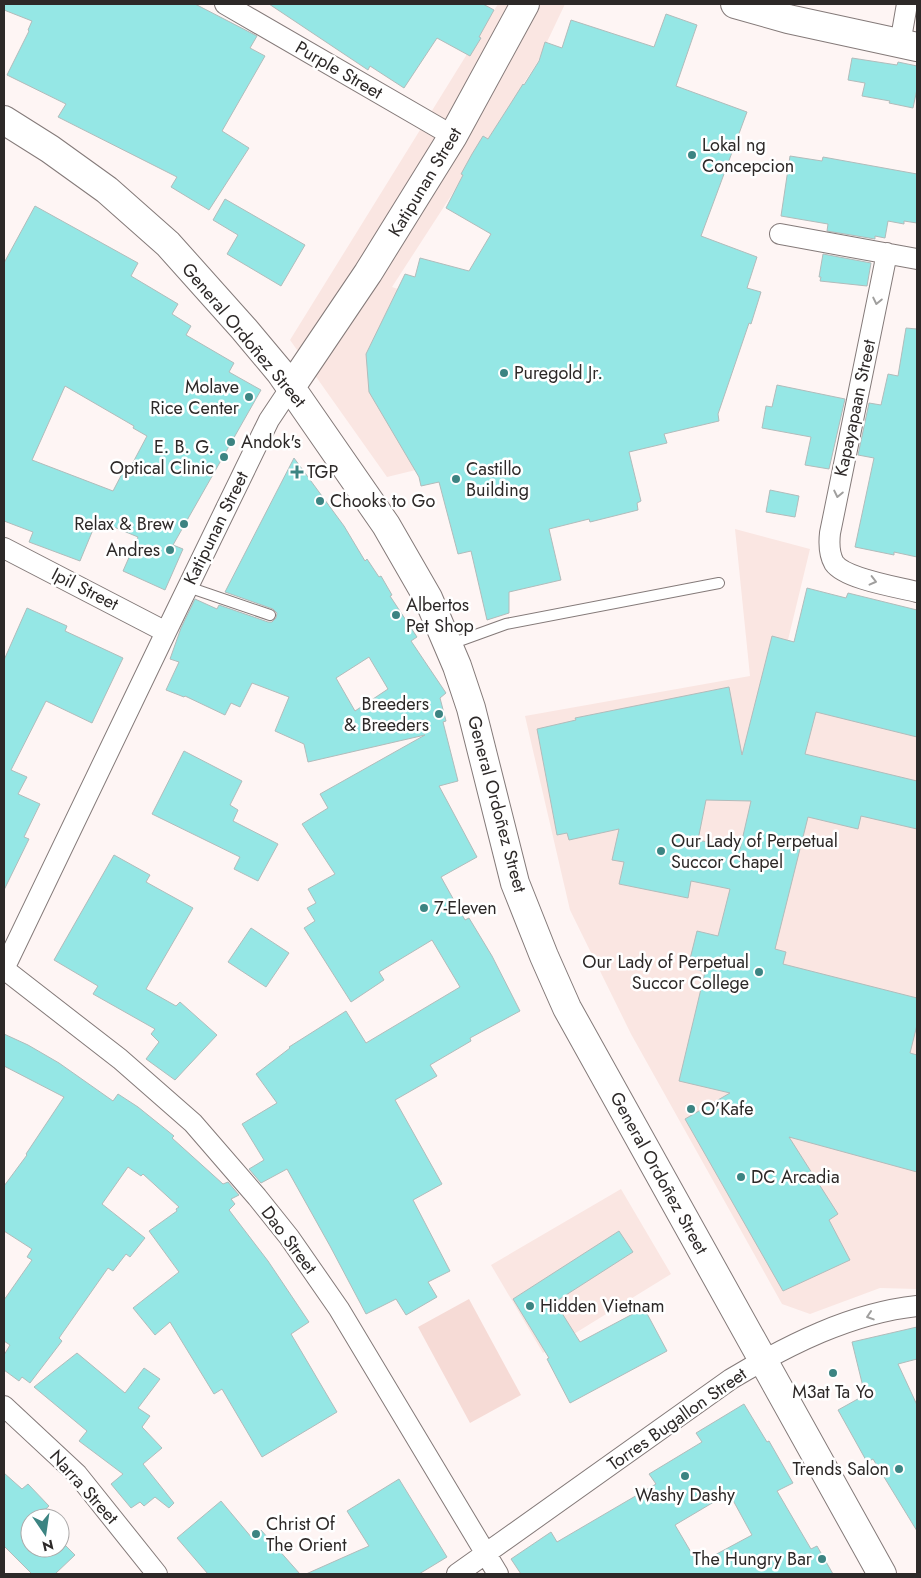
<svg xmlns="http://www.w3.org/2000/svg" width="921" height="1578" viewBox="0 0 921 1578" font-family="Jost,sans-serif">
<style>
.built{fill:#fae6e2}
.green{fill:#f6dbd6}
.building{fill:#95e7e5;stroke:#b1bcbb;fill-rule:evenodd}
.lines{fill:none;stroke-linecap:round;stroke-linejoin:round}
.lane-casing{stroke:#847a79;stroke-width:12}
.street-casing{stroke:#847a79;stroke-width:22}
.secondary-casing{stroke:#847a79;stroke-width:30}
.lane{stroke:#fff;stroke-width:10}
.street{stroke:#fff;stroke-width:20}
.secondary{stroke:#fff;stroke-width:28}
.oneway{stroke:#a09f9e}
.poi-dot{fill:#3c8482;stroke:#fff;stroke-width:2}
.labels{text-anchor:middle;stroke-width:5;stroke-linejoin:round;paint-order:stroke}
.street-label{font-size:18px;fill:#2d2928;stroke:#fff}
.poi-label{font-size:18px;fill:#2d2928;stroke:#fff;text-anchor:start}
</style>
<rect width="100%" height="100%" fill="#fef5f4"/>
<!-- built -->
<path class="built" d="M498 4H565L537 63 392 287 718 396 387 477 290 340Z
M735 529 810 549 788 640 917 672V1289L880 1288 810 1314 782 1304 631 1034 570 910 525 716 750 676Z
M621 1189 671 1274 543 1353 491 1265Z"/>
<!-- green -->
<path class="green" d="M469 1299 521 1395 470 1423 418 1327Z"/>
<!-- building -->
<path class="building" d="M4 4H195L257 36 250 48 265 56 222 131 249 148 209 210 171 187 177 177 58 117 66 104 7 75 29 31 28 30 32 21 4 10Z
M269 4H483L494 10 479 37 481 38 470 56 437 38 404 88 370 66 368 70Z
M666 14 697 25 676 86 747 112 701 236 757 257 747 288 761 292 751 324 749 323 718 414 719 421 664 434 667 443 629 452 641 501 637 503 638 510 590 522 589 519 549 529 561 580 509 592V613L487 620 471 551 458 554 439 482 421 486 419 477 369 392 366 354 405 274 415 277 420 258 469 271 491 234 446 208 463 175 461 174 472 154 483 136 488 139 511 103 523 84 524 85 539 61 545 42 562 48 571 20 654 47Z
M852 58 897 65 898 62 917 66V89L913 108 889 103 890 101 862 96 865 83 848 80Z
M790 156 822 161 823 157 917 174V223L904 221V224L888 221 885 238 875 236V239L827 231 828 224 781 216Z
M225 199 305 245 281 286 227 254 238 235 213 220Z
M35 206 138 263 131 276 178 304 172 314 191 326 186 335 234 363 229 372 261 390 173 545 183 549 165 590 123 571 138 537 97 520 80 561 29 542 33 532 4 521V263ZM65 386 134 426 133 428 147 436 129 470 125 468 113 491 32 460Z
M823 254 871 263 867 286 820 281 821 277H819Z
M906 328 917 329V557L894 552V555L855 547 874 458 858 455 869 403 881 405 888 374 898 376Z
M777 385 845 399 829 469 805 465 811 437 762 428 766 406 772 407Z
M294 458 344 526 365 561 367 559 379 577 381 576 392 595 390 596 417 637 411 641 446 693 440 698 446 721 443 722 458 781 439 786 477 857 441 877 465 920 469 918 492 956 520 1011 470 1038 471 1041 430 1065 437 1076 395 1100 442 1184 413 1200 450 1271 428 1282 437 1297 406 1315 396 1299 366 1314 330 1246 287 1169 261 1183 249 1169 264 1160 242 1124 277 1103 256 1074 290 1048 289 1047 346 1011 366 1043 460 987 432 940 379 972 384 980 351 1002 304 928 315 921 307 908 316 903 308 889 335 874 302 824 328 808 320 794 425 735 308 762 304 744 275 731 289 697 252 683 240 707 231 703 225 715 185 696 184 697 166 690 179 662 170 659 181 628 195 599 217 609 219 605 268 622H272L276 618 277 613 273 609 225 592ZM369 657 388 689 355 711 336 678Z
M770 490 799 496 795 517 766 512Z
M807 588 846 598 848 593 917 610V737L816 712 805 754 917 781V829L861 816 858 829 808 817 775 949 786 952 783 964 917 998V1025L910 1053 917 1055V1172L789 1137 838 1214 829 1220 850 1260 783 1291 685 1119 730 1093 679 1081 705 972 688 967 697 931 718 936 730 889 691 881 688 898 619 884 624 862 612 860 619 829 569 840 567 833 557 835 537 729 576 720 575 718 729 687 742 755 772 636 794 642ZM706 800 751 801 740 849 698 840Z
M27 608 67 626 65 631 123 658 92 723 46 701 11 770 27 777 18 794 40 804 24 837 29 839 4 890V660Z
M184 751 242 781 230 805 238 810 233 821 278 844 258 881 234 869 240 857 152 814Z
M114 855 150 875 146 882 193 908 146 989 176 1006 180 1002 217 1035 175 1080 146 1059 159 1042 151 1034 155 1029 93 994 98 986 54 960Z
M251 928 289 953 266 987 228 962Z
M4 1034 28 1045 59 1063 113 1101 118 1094 138 1107 174 1136 172 1138 223 1184 228 1182 239 1195 231 1199 235 1204 229 1210 268 1261 309 1322 291 1334 337 1412 262 1457 222 1389 214 1394 170 1322 155 1335 133 1308 179 1272 149 1231 177 1211 176 1209 179 1207 143 1174 141 1176 128 1167 102 1204 145 1238 130 1257 126 1254 113 1271 108 1268 59 1338 62 1341 30 1383 22 1377 19 1381 4 1370V1355L10 1345 4 1341V1300L32 1260 27 1257 32 1249 4 1231V1186L27 1155 26 1154 64 1097 4 1066Z
M619 1231 633 1252 555 1302 580 1342 644 1308 667 1351 570 1403 547 1359 549 1358 513 1299Z
M917 1327V1359L898 1364 917 1405V1531L873 1459 867 1462 838 1410 865 1395 852 1342Z
M77 1353 125 1393 144 1368 160 1379 138 1408 150 1416 142 1427 162 1448 143 1464 174 1503 169 1508 155 1497 144 1506 140 1502 131 1508 111 1484 123 1474 79 1441 87 1431 34 1387Z
M744 1404 767 1442 769 1441 793 1483 777 1491 811 1549 817 1546 833 1574H521L511 1559 551 1532 557 1542 656 1484 649 1474 702 1442 696 1433ZM729 1493 752 1535 698 1564 675 1525Z
M4 1473 22 1489 28 1484 49 1506 37 1517 38 1518H30V1548H60V1540L75 1555 55 1574H32L4 1546Z
M399 1479 447 1557 419 1574H306L369 1546 347 1511Z
M221 1501 252 1538 261 1530 300 1574H208L177 1538Z"/>
<g class="lines">
<defs>
<path id="lane" d="M188 587 270 615
M448 645 506 624 719 583"/>
<path id="street" d="M225 4 453 136
M900 44 907 4
M780 234 917 259
M887 253 830 533C829 542 829 554 834 563 845 579 897 587 917 592
M4 548 166 632
M4 969 120 1059 193 1123 257 1197 289 1237 339 1309 498 1574
M4 969 166 632 269 420 291 387
M4 1406 77 1474 157 1574
M457 1574 731 1379C788 1345 851 1313 917 1306"/>
<path id="secondary" d="M735 4 788 19 917 47
M4 120 50 149 107 190 168 244 244 329 280 372 386 525 428 598 457 666 471 708 515 883 544 956 567 1008 882 1574
M291 387 368 273 453 136 525 4"/>
</defs>
<!-- lane casing -->
<use href="#lane" class="lane-casing"/>
<!-- street casing -->
<use href="#street" class="street-casing"/>
<!-- secondary casing -->
<use href="#secondary" class="secondary-casing"/>
<!-- lane -->
<use href="#lane" class="lane"/>
<!-- street -->
<use href="#street" class="street"/>
<!-- secondary -->
<use href="#secondary" class="secondary"/>
</g>
<!-- one-way arrows -->
<defs><path id="oneway-chevron" d="M-2-3.5L2.5 0L-2 3.5" fill="none" stroke-width="1.6" stroke-linecap="round" stroke-linejoin="round" transform="scale(1.25)"/></defs>
<g class="oneway">
<use href="#oneway-chevron" transform="translate(877 301) rotate(102)"/>
<use href="#oneway-chevron" transform="translate(838 494) rotate(102)"/>
<use href="#oneway-chevron" transform="translate(873 581) rotate(14)"/>
<use href="#oneway-chevron" transform="translate(870 1316) rotate(162)"/>
</g>
<!-- markers -->
<g class="poi-dot">
<circle cx="692" cy="155" r="5"/>
<circle cx="504" cy="373" r="5"/>
<circle cx="249" cy="397" r="5"/>
<circle cx="231" cy="442" r="5"/>
<circle cx="224" cy="457" r="5"/>
<path d="M294.5 464.5h5v5h5v5h-5v5h-5v-5h-5v-5h5z"/>
<circle cx="456" cy="479" r="5"/>
<circle cx="320" cy="501" r="5"/>
<circle cx="184" cy="524" r="5"/>
<circle cx="170" cy="550" r="5"/>
<circle cx="396" cy="615" r="5"/>
<circle cx="439" cy="714" r="5"/>
<circle cx="661" cy="851" r="5"/>
<circle cx="424" cy="908" r="5"/>
<circle cx="759" cy="972" r="5"/>
<circle cx="691" cy="1109" r="5"/>
<circle cx="741" cy="1177" r="5"/>
<circle cx="530" cy="1306" r="5"/>
<circle cx="833" cy="1373" r="5"/>
<circle cx="899" cy="1469" r="5"/>
<circle cx="685" cy="1476" r="5"/>
<circle cx="256" cy="1534" r="5"/>
<circle cx="822" cy="1559" r="5"/>
</g>
<g class="labels">
<!-- street labels -->
<g class="street-label">
<text transform="translate(339 70) rotate(30)" y="6">Purple Street</text>
<text transform="translate(425 182) rotate(-59)" y="6">Katipunan Street</text>
<text transform="translate(244 335) rotate(50)" y="6">General Ordoñez Street</text>
<text transform="translate(855 408) rotate(-78)" y="6">Kapayapaan Street</text>
<text transform="translate(216 528) rotate(-64)" y="6">Katipunan Street</text>
<text transform="translate(85 589) rotate(27)" y="6">Ipil Street</text>
<text transform="translate(497 804) rotate(75)" y="6">General Ordoñez Street</text>
<text transform="translate(659 1173) rotate(61)" y="6">General Ordoñez Street</text>
<text transform="translate(289 1240) rotate(53)" y="6">Dao Street</text>
<text transform="translate(677 1419) rotate(-35)" y="6">Torres Bugallon Street</text>
<text transform="translate(84 1487) rotate(48)" y="6">Narra Street</text>
</g>
<!-- poi labels -->
<g class="poi-label">
<text x="702" y="151">Lokal ng<tspan x="702" dy="21">Concepcion</tspan></text>
<text x="514" y="379">Puregold Jr.</text>
<text x="239" y="393" text-anchor="end">Molave<tspan x="239" dy="21">Rice Center</tspan></text>
<text x="241" y="448">Andok's</text>
<text x="214" y="453" text-anchor="end">E. B. G.<tspan x="214" dy="21">Optical Clinic</tspan></text>
<text x="466" y="475">Castillo<tspan x="466" dy="21">Building</tspan></text>
<text x="307" y="478">TGP</text>
<text x="330" y="507">Chooks to Go</text>
<text x="174" y="530" text-anchor="end">Relax &amp; Brew</text>
<text x="160" y="556" text-anchor="end">Andres</text>
<text x="406" y="611">Albertos<tspan x="406" dy="21">Pet Shop</tspan></text>
<text x="429" y="710" text-anchor="end">Breeders<tspan x="429" dy="21">&amp; Breeders</tspan></text>
<text x="671" y="847">Our Lady of Perpetual<tspan x="671" dy="21">Succor Chapel</tspan></text>
<text x="434" y="914">7-Eleven</text>
<text x="749" y="968" text-anchor="end">Our Lady of Perpetual<tspan x="749" dy="21">Succor College</tspan></text>
<text x="701" y="1115">O’Kafe</text>
<text x="751" y="1183">DC Arcadia</text>
<text x="540" y="1312">Hidden Vietnam</text>
<text x="833" y="1398" text-anchor="middle">M3at Ta Yo</text>
<text x="889" y="1475" text-anchor="end">Trends Salon</text>
<text x="685" y="1501" text-anchor="middle">Washy Dashy</text>
<text x="266" y="1530">Christ Of<tspan x="266" dy="21">The Orient</tspan></text>
<text x="812" y="1565" text-anchor="end">The Hungry Bar</text>
</g>
</g>
<!-- border -->
<rect width="921" height="1578" fill="none" stroke="#2d2928" stroke-width="10"/>
<!-- north arrow -->
<g transform="translate(45 1533) rotate(167)"><circle r="24" fill="#ffffff" stroke="#aba9a9"/>
<path d="M0-4L9 19L0 12L-9 19Z" fill="#3c8482"/>
<text y="-8" font-size="14" font-weight="bold" text-anchor="middle" fill="#2d2928">N</text>
</g>
</svg>
